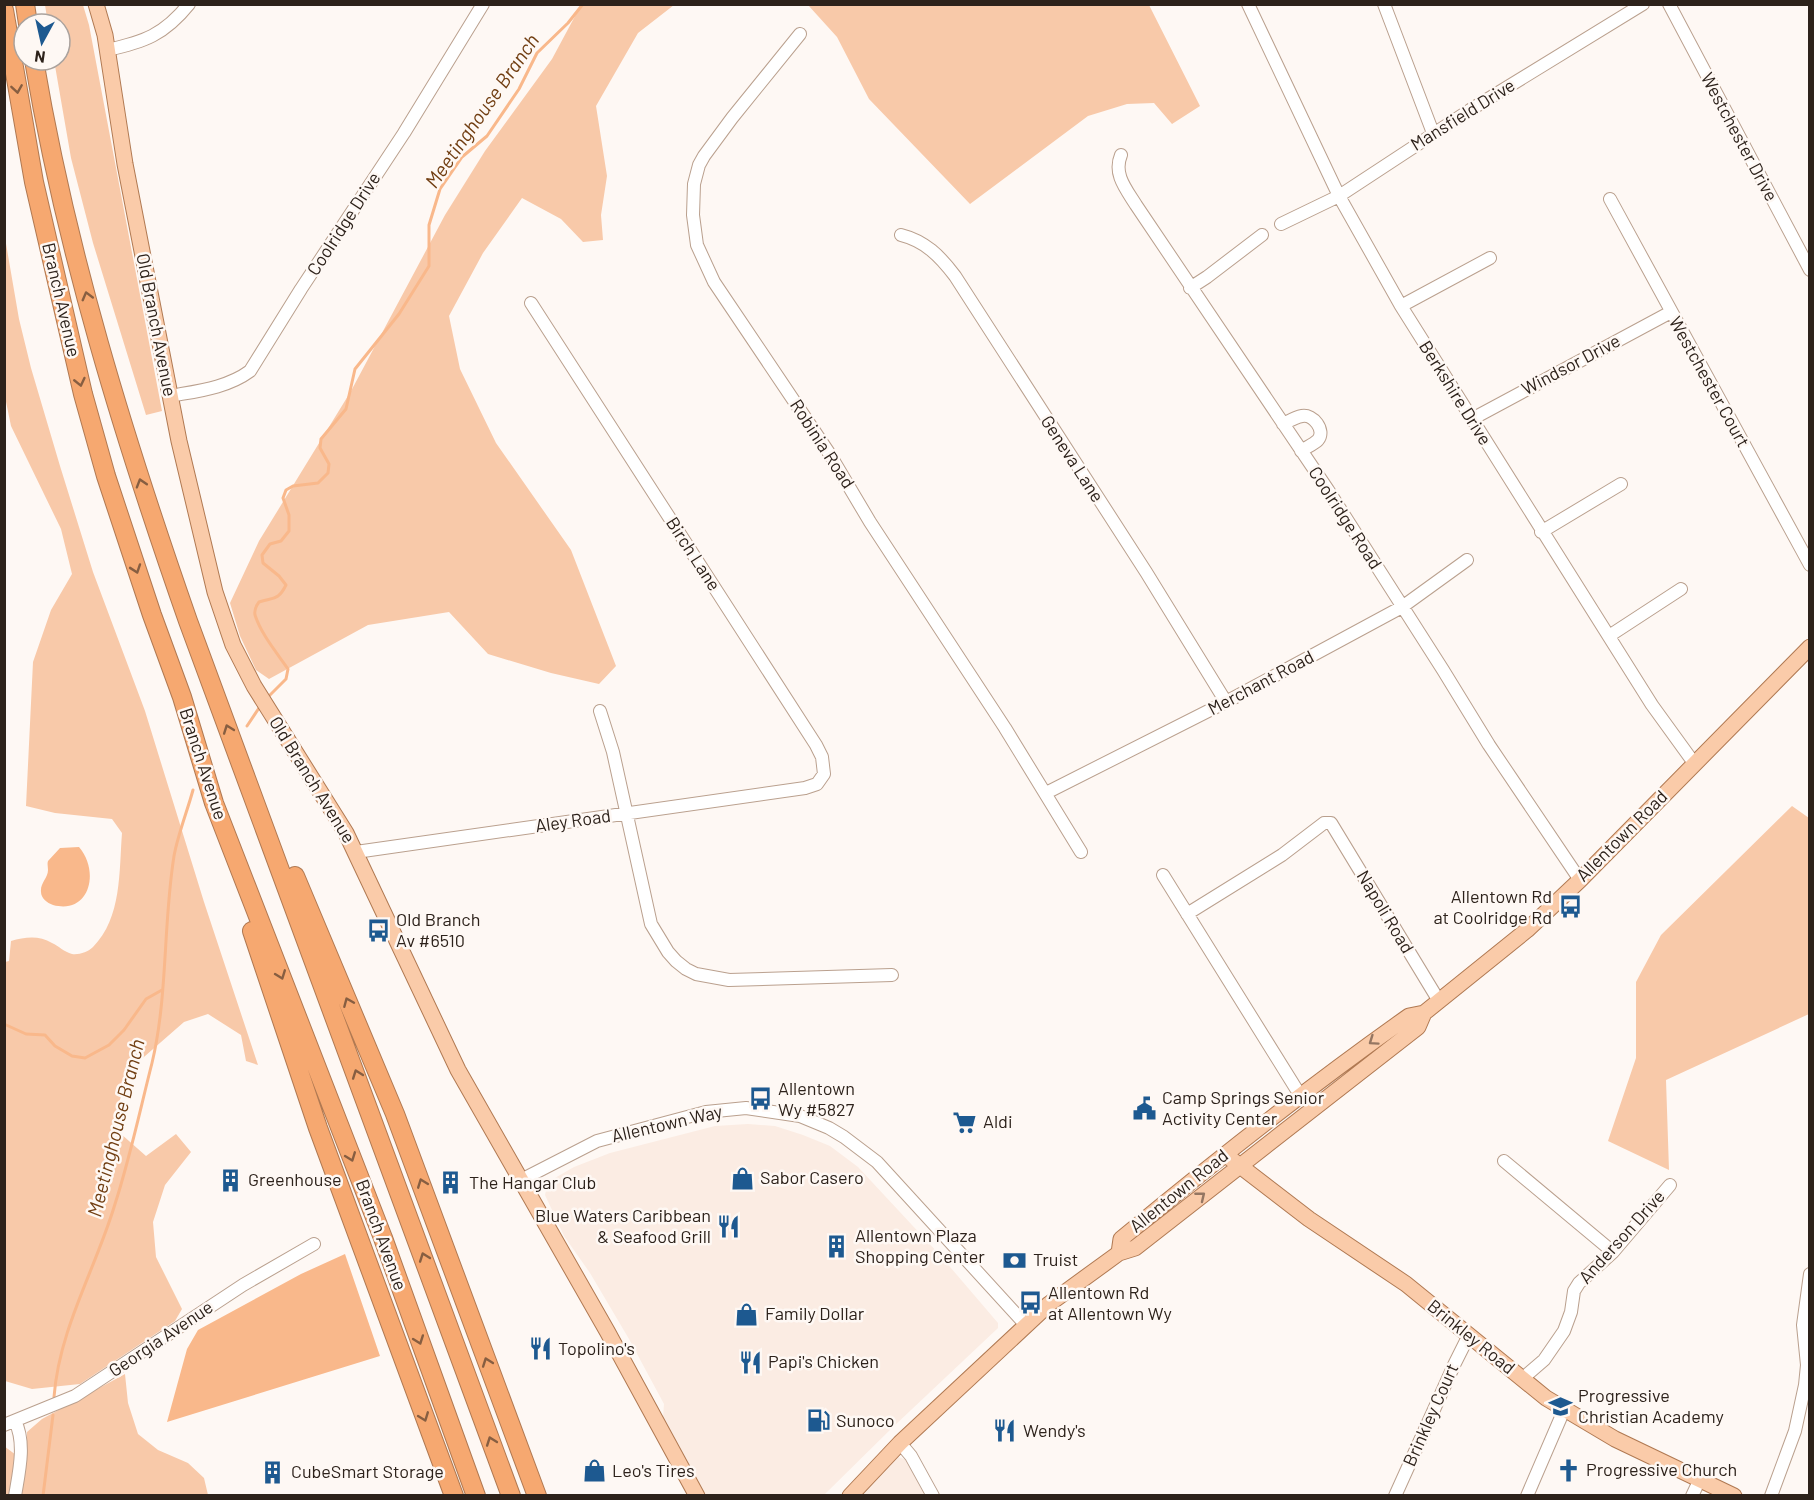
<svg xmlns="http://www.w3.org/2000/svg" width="1814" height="1500" viewBox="0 0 1814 1500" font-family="Barlow,sans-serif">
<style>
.built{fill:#fbece3}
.green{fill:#f8c9a9}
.water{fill:#f9b88b}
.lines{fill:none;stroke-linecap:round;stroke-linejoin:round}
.stream{stroke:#f9b88b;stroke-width:3}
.minor-casing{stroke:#baa08e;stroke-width:14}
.major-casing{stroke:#b07952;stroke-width:17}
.highway-casing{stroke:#b07952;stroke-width:20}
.minor{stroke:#fff;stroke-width:12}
.major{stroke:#facba9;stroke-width:15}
.highway{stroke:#f6a870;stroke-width:18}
.oneway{stroke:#875e41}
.oneway2{stroke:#947662}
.labels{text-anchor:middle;stroke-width:5;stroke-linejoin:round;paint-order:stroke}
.street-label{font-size:18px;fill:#2d221b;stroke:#fef8f4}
.poi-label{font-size:18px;fill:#2d221b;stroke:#fef8f4;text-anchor:start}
.water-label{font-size:20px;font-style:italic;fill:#713e12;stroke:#fef8f4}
</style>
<rect width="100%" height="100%" fill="#fef8f4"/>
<!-- built -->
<path class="built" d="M748 1124 775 1126 803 1135 830 1146 858 1167 939 1254 998 1323V1328L893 1427 824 1495H703L663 1418 664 1404 629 1339 590 1273 564 1236 545 1195 548 1182 574 1167 610 1153 715 1126Z
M898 1457 910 1461 928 1496H861Z"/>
<!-- green -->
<path class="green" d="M45 5H83L89 25 162 411 146 415 93 243 71 158 54 60H60V24H48Z
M581 5H674L638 33 596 106 607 176 601 215 603 240 583 242 561 219 522 198 483 253 449 316 460 369 496 443 571 550 616 666 599 684 551 673 488 654 449 612 368 625 269 679 256 670 240 636 230 603 259 541 351 391 445 215 485 151 552 59Z
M808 5H1149L1200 106 1172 124 1154 103 1127 104 1088 116 970 204 869 99 837 37Z
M4 232 19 319 31 368 60 466 93 572 145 711 204 902 258 1065 246 1061 241 1035 208 1014 184 1022 129 1070 112 1126 146 1156 176 1134 191 1152 165 1185 153 1222 156 1257 182 1309 175 1321 80 1384 32 1389 5 1381V962L9 961 11 941C25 937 39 935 52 943 59 946 64 952 72 954 79 955 88 952 93 947 122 918 119 871 122 833L112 819 55 813 26 806 33 662 51 610 72 574 61 529 11 426 4 392Z
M1792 806 1809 818V1014L1666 1080 1669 1170 1608 1141 1636 1058V982L1661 935Z
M125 1374 128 1403 138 1434 158 1450 188 1463 204 1478 208 1495 21 1496 26 1463 27 1432 42 1419Z
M4 1446 16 1455 10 1495H5Z"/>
<!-- water -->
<path class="water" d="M79 847C100 871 90 915 53 905 47 903 41 898 41 892 40 883 48 878 48 870 48 867 47 864 48 861L60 848Z
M345 1254 380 1356 167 1422 187 1349 198 1330 301 1274Z"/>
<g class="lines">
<!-- stream -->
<path class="stream" d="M267 698 286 679 288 669C277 653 261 634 255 615 254 610 256 606 259 602 274 597 278 601 286 585L279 576 263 563 262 555 270 544 281 541 289 531V515L283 498 286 490 293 486 318 483 328 473 329 464 320 448 321 439 346 409 355 369 399 314 429 266V225L440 189 462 157 487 136 519 89 537 53 568 23 583 4
M247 726 261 705
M4 1024 26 1034 45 1035 55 1046 72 1056 85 1058 109 1045 124 1030 146 999 162 990
M54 1397C59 1329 96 1268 115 1204 130 1158 140 1110 152 1063 168 996 163 924 174 856 178 834 187 812 193 790
M43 1496 53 1415"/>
<defs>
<path id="minor" d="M1248 4 1339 196 1401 306 1652 705 1694 763
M1384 4 1433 133
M1669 4 1810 270
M800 34 732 118 704 156 699 165 694 184 693 215 697 245 714 282 829 453 870 522 1005 728 1081 852
M107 50C144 42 164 35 189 4
M1121 155C1113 174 1126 189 1136 205L1328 490 1443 670 1489 745 1580 880
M1610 199 1810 565
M1281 224 1339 196 1470 110 1643 4
M901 235C925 241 940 256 955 276L1146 572 1226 702
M1190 288 1207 277 1262 235
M1401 306 1490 258
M170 396C197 391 227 388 250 371L301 289 404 133 483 4
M1472 419 1671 312
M1283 424C1289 421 1296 417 1302 416 1313 414 1326 430 1318 440 1314 444 1307 447 1301 451
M1541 532 1621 484
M1609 636 1681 589
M600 711 613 752 651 924 668 952 676 961 686 969 696 974 729 980 892 975
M1046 793 1226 702 1402 607 1467 560
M356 852 805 788 817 784 824 774 822 757 816 745 531 303
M1163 875 1300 1095
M1187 914 1282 855 1324 823H1331L1439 1001
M1504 1161 1613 1252
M521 1180 597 1141 706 1112 746 1108 800 1116 829 1128 844 1137 877 1162 1025 1324
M1522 1379 1544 1360 1564 1331 1571 1312 1574 1291 1579 1283 1613 1252 1670 1185
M15 1421C26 1443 19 1472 15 1496
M4 1425 75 1396 243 1285 314 1244
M900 1443 911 1456 933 1496
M1395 1496 1455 1363 1469 1335
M1527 1496 1564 1410
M1692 1496 1700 1479
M1771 1496 1795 1431 1805 1385 1807 1365 1803 1325 1810 1274"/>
<path id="major" d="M96 4 105 35 125 164 179 441 215 592 233 645 254 686 346 833 458 1070 607 1331 697 1496
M1231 1159 1309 1219 1406 1284 1546 1398 1615 1439 1734 1496
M1119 1253 1121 1239C1215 1161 1310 1086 1409 1016L1424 1013 1527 930 1580 880 1810 647
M850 1496 900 1443 1049 1304 1119 1253 1135 1248 1418 1027 1424 1013"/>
<path id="highway" d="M25 4 28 24
M4 10 34 182 83 394 106 476 152 615 182 697 214 803 383 1238 476 1496
M34 60C66 251 124 438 188 621L511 1496
M295 876 395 1114 537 1496
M252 931 318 1128 454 1496"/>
</defs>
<!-- minor casing -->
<use href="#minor" class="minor-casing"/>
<!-- major casing -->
<use href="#major" class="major-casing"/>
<!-- highway casing -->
<use href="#highway" class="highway-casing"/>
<!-- minor -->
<use href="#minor" class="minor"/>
<!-- major -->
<use href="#major" class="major"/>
<!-- highway -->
<use href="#highway" class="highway"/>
</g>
<!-- one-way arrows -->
<defs><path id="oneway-chevron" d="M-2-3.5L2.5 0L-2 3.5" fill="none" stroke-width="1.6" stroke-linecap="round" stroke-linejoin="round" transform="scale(1.5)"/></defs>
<g class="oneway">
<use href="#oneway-chevron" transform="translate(17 89) rotate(81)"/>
<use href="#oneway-chevron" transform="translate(87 296) rotate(-105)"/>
<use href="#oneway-chevron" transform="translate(80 382) rotate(77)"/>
<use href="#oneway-chevron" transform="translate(141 483) rotate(-107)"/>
<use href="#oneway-chevron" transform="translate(136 569) rotate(71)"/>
<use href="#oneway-chevron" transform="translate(228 729) rotate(-110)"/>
<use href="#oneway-chevron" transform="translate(281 975) rotate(69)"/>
<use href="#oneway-chevron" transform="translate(348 1002) rotate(-113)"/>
<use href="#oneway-chevron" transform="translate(357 1074) rotate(-110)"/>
<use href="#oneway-chevron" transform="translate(351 1157) rotate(69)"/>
<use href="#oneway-chevron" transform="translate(422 1183) rotate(-111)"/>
<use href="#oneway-chevron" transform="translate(424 1257) rotate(-110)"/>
<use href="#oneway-chevron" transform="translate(419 1340) rotate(70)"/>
<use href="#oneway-chevron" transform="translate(487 1362) rotate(-110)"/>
<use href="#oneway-chevron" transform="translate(424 1417) rotate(69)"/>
<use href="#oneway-chevron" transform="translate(491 1441) rotate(-110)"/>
</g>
<g class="oneway2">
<use href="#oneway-chevron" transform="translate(1373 1041) rotate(145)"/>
<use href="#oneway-chevron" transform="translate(1201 1196) rotate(-39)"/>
</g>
<!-- icons -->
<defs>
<symbol id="bus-bare" viewBox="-9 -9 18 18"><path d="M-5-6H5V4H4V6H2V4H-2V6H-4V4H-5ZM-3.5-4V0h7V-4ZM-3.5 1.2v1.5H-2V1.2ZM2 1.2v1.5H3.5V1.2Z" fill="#1d5990" stroke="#fef8f4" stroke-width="2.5" paint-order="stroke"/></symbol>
<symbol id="civic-bare" viewBox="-9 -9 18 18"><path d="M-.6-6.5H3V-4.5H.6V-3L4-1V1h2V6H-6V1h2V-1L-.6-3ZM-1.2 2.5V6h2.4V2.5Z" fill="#1d5990" stroke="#fef8f4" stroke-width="2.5" paint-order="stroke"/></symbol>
<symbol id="supermarket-bare" viewBox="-9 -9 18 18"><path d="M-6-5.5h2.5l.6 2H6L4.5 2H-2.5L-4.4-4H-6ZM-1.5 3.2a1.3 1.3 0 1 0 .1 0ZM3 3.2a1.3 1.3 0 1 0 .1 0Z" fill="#1d5990" stroke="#fef8f4" stroke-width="2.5" paint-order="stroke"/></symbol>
<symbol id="shop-bare" viewBox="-9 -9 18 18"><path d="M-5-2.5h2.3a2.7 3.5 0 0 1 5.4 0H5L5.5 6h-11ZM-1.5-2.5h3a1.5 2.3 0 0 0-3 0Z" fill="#1d5990" stroke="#fef8f4" stroke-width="2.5" paint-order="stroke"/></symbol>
<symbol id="building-bare" viewBox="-9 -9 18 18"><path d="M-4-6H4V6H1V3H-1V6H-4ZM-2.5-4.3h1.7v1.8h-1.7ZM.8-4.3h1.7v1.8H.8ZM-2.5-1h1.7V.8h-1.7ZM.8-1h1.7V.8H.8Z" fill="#1d5990" stroke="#fef8f4" stroke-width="2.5" paint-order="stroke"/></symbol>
<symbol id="restaurant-bare" viewBox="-9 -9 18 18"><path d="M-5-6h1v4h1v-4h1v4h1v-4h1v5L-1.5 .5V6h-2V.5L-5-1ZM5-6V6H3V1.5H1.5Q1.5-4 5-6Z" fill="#1d5990" stroke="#fef8f4" stroke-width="2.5" paint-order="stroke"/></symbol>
<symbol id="bank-bare" viewBox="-9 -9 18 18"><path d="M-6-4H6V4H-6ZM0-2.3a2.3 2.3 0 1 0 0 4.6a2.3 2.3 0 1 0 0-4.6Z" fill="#1d5990" stroke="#fef8f4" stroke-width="2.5" paint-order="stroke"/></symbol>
<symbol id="school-bare" viewBox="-9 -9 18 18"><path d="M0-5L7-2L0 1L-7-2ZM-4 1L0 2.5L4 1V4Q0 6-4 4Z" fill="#1d5990" stroke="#fef8f4" stroke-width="2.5" paint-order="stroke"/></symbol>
<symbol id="fuel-bare" viewBox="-9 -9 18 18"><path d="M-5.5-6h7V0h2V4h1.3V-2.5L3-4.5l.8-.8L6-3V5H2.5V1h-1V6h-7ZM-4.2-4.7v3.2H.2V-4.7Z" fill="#1d5990" stroke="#fef8f4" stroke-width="2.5" paint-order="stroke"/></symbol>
<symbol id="church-bare" viewBox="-9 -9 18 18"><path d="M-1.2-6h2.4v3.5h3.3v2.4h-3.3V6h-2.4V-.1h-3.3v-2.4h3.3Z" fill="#1d5990" stroke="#fef8f4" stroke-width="2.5" paint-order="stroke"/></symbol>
</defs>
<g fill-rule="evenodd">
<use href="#bus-bare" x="1554" y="890" width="33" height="33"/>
<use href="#bus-bare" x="362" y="914" width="33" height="33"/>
<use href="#bus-bare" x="744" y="1082" width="33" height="33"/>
<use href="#civic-bare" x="1128" y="1092" width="33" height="33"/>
<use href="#supermarket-bare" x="948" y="1106" width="33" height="33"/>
<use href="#shop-bare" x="726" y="1162" width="33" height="33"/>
<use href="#building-bare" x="214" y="1164" width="33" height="33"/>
<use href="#building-bare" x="434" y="1166" width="33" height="33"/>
<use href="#restaurant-bare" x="712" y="1210" width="33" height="33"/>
<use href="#building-bare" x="820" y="1230" width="33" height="33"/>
<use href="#bank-bare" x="998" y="1244" width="33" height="33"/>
<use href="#bus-bare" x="1014" y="1286" width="33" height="33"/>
<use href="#shop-bare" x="730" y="1298" width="33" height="33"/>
<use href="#restaurant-bare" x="524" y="1332" width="33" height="33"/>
<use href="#restaurant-bare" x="734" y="1346" width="33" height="33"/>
<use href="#school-bare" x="1544" y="1390" width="33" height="33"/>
<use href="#fuel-bare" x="802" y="1404" width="33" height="33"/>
<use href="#restaurant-bare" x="988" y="1414" width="33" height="33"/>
<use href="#church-bare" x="1552" y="1454" width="33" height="33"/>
<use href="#shop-bare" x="578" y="1454" width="33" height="33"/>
<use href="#building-bare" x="256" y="1456" width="33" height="33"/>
</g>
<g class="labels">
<!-- street labels -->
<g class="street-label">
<text transform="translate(1463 115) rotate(-32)" y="6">Mansfield Drive</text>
<text transform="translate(1739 137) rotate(62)" y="6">Westchester Drive</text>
<text transform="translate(344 224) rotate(-57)" y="6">Coolridge Drive</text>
<text transform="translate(61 300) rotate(77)" y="6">Branch Avenue</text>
<text transform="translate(156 325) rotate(79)" y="6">Old Branch Avenue</text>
<text transform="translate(1571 365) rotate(-28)" y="6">Windsor Drive</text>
<text transform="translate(1709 382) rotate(61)" y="6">Westchester Court</text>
<text transform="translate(1455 393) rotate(58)" y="6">Berkshire Drive</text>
<text transform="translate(822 444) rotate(57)" y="6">Robinia Road</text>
<text transform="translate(1072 459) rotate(57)" y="6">Geneva Lane</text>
<text transform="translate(1345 518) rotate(57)" y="6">Coolridge Road</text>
<text transform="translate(693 554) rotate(57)" y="6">Birch Lane</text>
<text transform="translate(1261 683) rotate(-28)" y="6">Merchant Road</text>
<text transform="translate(203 764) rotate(72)" y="6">Branch Avenue</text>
<text transform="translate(312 780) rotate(58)" y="6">Old Branch Avenue</text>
<text transform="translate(573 821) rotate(-8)" y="6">Aley Road</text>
<text transform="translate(1622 836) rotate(-45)" y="6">Allentown Road</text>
<text transform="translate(1385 912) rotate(59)" y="6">Napoli Road</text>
<text transform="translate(667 1124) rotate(-13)" y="6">Allentown Way</text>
<text transform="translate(1179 1191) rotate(-39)" y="6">Allentown Road</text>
<text transform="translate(381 1235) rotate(70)" y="6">Branch Avenue</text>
<text transform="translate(1622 1237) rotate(-48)" y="6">Anderson Drive</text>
<text transform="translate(1471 1337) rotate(39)" y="6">Brinkley Road</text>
<text transform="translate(161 1339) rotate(-34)" y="6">Georgia Avenue</text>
<text transform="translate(1431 1415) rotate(-66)" y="6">Brinkley Court</text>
</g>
<!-- poi labels -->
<g class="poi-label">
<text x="1552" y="903" text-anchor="end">Allentown Rd<tspan x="1552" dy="21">at Coolridge Rd</tspan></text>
<text x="396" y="926">Old Branch<tspan x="396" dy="21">Av #6510</tspan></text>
<text x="778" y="1095">Allentown<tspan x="778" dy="21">Wy #5827</tspan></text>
<text x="1162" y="1104">Camp Springs Senior<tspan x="1162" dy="21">Activity Center</tspan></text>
<text x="983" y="1128">Aldi</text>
<text x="760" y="1184">Sabor Casero</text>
<text x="248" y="1186">Greenhouse</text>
<text x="469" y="1189">The Hangar Club</text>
<text x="711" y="1222" text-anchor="end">Blue Waters Caribbean<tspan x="711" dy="21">&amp; Seafood Grill</tspan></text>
<text x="855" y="1242">Allentown Plaza<tspan x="855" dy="21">Shopping Center</tspan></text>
<text x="1033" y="1266">Truist</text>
<text x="1048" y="1299">Allentown Rd<tspan x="1048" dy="21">at Allentown Wy</tspan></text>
<text x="765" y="1320">Family Dollar</text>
<text x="558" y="1355">Topolino's</text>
<text x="768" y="1368">Papi's Chicken</text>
<text x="1578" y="1402">Progressive<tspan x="1578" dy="21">Christian Academy</tspan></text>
<text x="836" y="1427">Sunoco</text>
<text x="1023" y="1437">Wendy's</text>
<text x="1586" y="1476">Progressive Church</text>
<text x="612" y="1477">Leo's Tires</text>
<text x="291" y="1478">CubeSmart Storage</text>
</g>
<!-- water labels -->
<g class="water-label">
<text transform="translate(482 111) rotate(-55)" y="7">Meetinghouse Branch</text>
<text transform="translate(116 1128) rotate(-76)" y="7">Meetinghouse Branch</text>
</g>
</g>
<!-- border -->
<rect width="1814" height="1500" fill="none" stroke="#2d221b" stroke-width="12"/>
<!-- north arrow -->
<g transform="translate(42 42) rotate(188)"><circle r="28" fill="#fef8f4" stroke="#aaa29d" stroke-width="1.5"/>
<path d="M0-4.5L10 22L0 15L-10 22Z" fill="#1d5990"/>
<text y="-9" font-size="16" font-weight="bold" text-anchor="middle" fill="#2d221b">N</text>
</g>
</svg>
